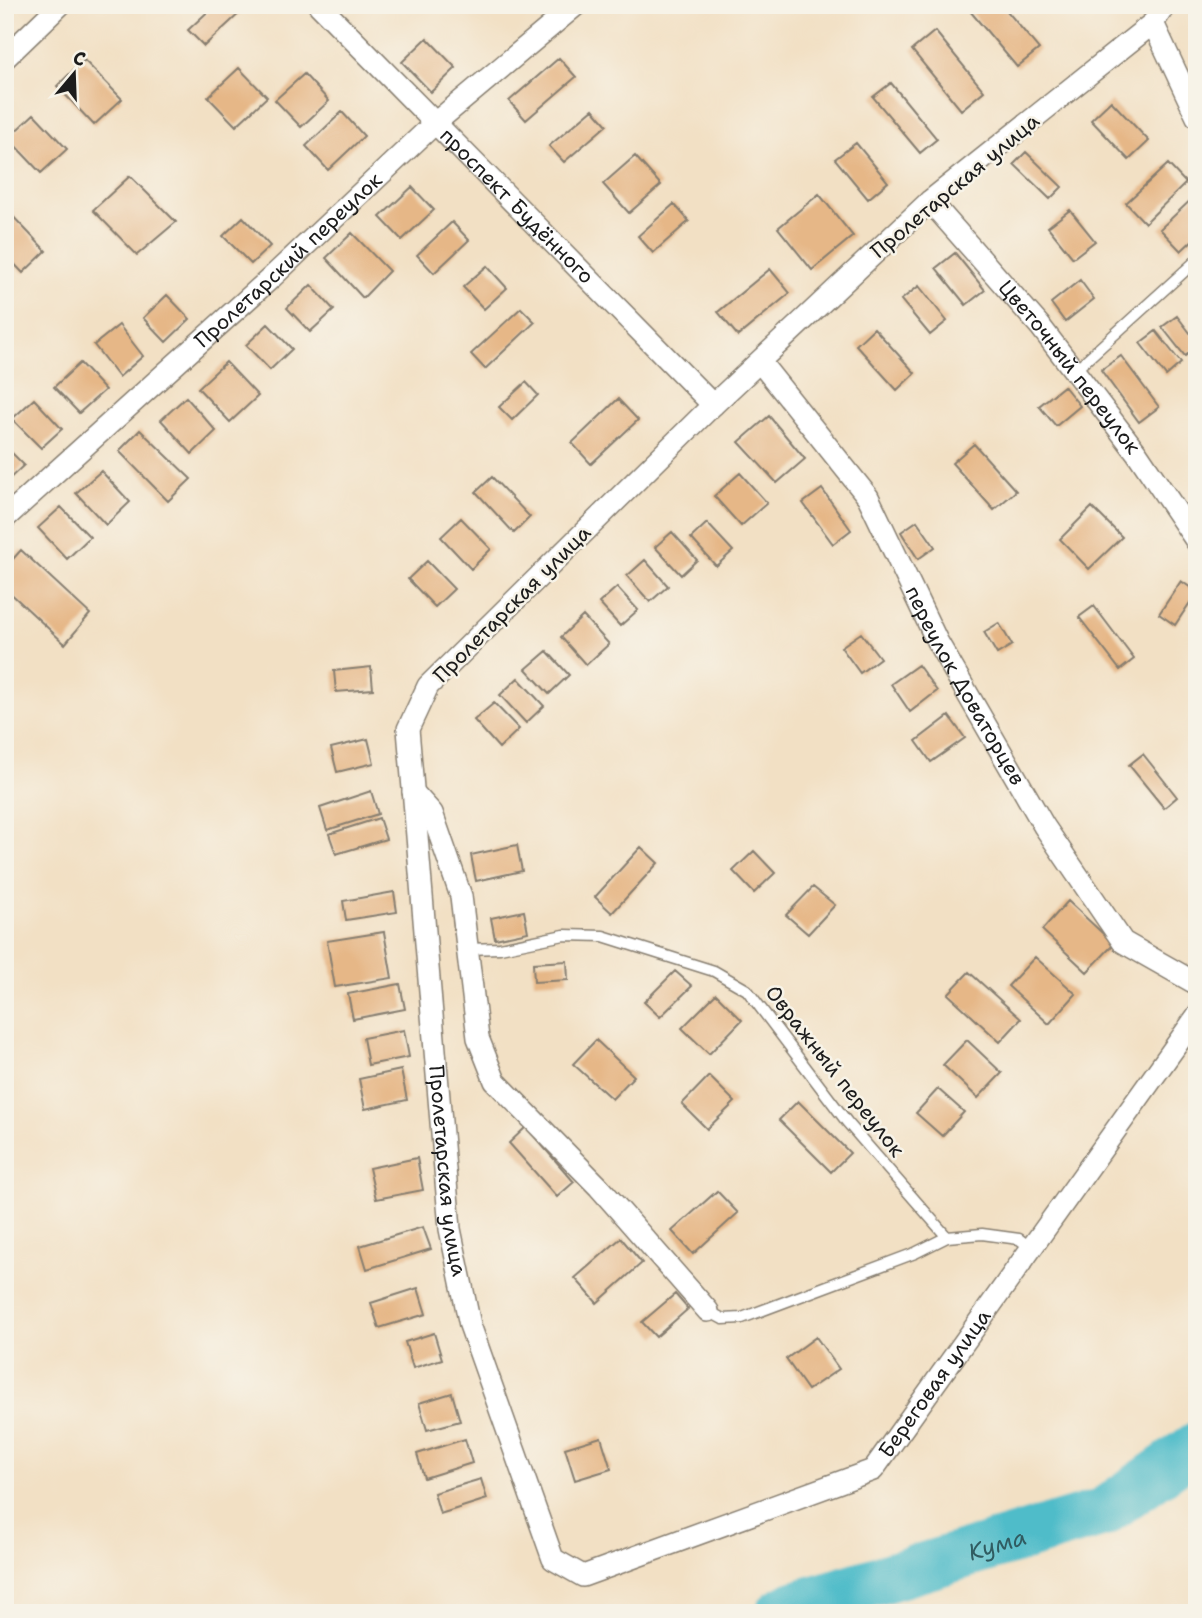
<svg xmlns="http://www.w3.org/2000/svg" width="1202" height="1618" viewBox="0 0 1202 1618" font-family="'Shantell Sans',sans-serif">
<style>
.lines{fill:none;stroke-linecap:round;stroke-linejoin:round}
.river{stroke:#4fbcc9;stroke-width:49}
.building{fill:#e6b787}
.service-casing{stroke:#877e70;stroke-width:13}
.minor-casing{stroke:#877e70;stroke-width:24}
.service{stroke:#fff;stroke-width:10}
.minor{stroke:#fff;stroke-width:21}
.labels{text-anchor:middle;stroke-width:5;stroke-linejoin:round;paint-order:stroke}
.street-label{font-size:21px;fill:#1c1c1c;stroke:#f7f3e8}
.water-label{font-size:23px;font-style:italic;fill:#305c61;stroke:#f7f3e8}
</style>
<rect width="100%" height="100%" fill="#f7f3e8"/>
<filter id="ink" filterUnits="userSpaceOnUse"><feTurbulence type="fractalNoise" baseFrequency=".0143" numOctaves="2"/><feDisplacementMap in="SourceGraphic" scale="14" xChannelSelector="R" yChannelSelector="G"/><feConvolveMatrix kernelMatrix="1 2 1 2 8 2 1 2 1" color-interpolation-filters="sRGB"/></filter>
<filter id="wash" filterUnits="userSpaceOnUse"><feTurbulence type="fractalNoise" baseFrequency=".00686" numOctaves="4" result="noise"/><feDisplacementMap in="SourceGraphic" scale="28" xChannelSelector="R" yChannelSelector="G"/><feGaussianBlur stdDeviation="1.57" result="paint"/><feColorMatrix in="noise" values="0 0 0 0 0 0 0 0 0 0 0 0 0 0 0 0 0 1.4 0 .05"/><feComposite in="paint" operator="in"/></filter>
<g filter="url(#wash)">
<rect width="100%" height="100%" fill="#f2e0c4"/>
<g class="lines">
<!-- river -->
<path class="river" id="s1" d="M780 1613 793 1606 1102 1513 1197 1446"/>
</g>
<g id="blocks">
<!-- building -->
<path class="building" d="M215 5H236L242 11 204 46 188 30Z
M977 5H1002L1039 49 1017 67 970 11Z
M935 31 984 91 961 110 912 50Z
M427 38 456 68 431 92 402 62Z
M559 58 576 77 526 120 509 101Z
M84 60 122 99 94 125 57 86Z
M239 68 267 97 236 126 208 97Z
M304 74 329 101 301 127 275 100Z
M891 83 937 139 920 153 873 97Z
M1111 101 1149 141 1129 160 1091 120Z
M593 109 607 125 564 162 549 146Z
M342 112 364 136 328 170 306 146Z
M34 114 67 149 41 173 8 138Z
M856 143 888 182 868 199 835 159Z
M1026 152 1062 187 1050 199 1014 164Z
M635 156 661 185 629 213 603 184Z
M1168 164 1186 183 1145 223 1126 203Z
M130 176 176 222 137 255 93 210Z
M412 187 434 210 402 240 380 217Z
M819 194 853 236 812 270 778 228Z
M1197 194V236L1181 251 1160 229Z
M674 204 689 221 653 253 638 236Z
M5 208 46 251 23 273 5 254Z
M1070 210 1095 241 1073 258 1048 227Z
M243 217 270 246 251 264 223 236Z
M452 222 469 240 434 273 417 255Z
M352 233 389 271 363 298 326 258Z
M955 253 985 290 966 305 936 268Z
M487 266 507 288 484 309 463 287Z
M770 269 790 293 738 336 718 312Z
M1080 280 1094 299 1065 322 1051 303Z
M311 285 334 310 310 332 287 308Z
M919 286 947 321 930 335 901 300Z
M167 295 190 319 166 342 143 318Z
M521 308 535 322 485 369 471 354Z
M1177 316 1197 342V347L1185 356 1162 327Z
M268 324 292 349 270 370 246 345Z
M119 325 143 356 119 377 94 345Z
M874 328 915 373 897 390 856 345Z
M1156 331 1181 363 1166 376 1140 343Z
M1121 356 1159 407 1139 422 1101 370Z
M226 362 258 396 230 422 198 388Z
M80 363 105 390 79 413 54 387Z
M526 382 538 395 512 420 499 407Z
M1064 386 1080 406 1056 426 1039 406Z
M186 397 216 431 192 454 161 420Z
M34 399 62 429 41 448 12 419Z
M618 399 638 420 591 464 572 443Z
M769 416 805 459 777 483 739 442Z
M140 430 191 479 168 501 119 451Z
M974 444 1016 491 994 510 952 463Z
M5 446 24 465 5 483Z
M101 471 130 502 106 525 76 493Z
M740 473 767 503 741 526 714 496Z
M492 477 530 517 514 533 476 492Z
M822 489 851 530 833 544 803 503Z
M61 507 90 537 67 559 38 528Z
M1092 507 1122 537 1089 569 1060 539Z
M461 518 491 549 471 569 441 537Z
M917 521 935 547 918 559 901 532Z
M707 523 733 551 716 566 691 538Z
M672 532 697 560 681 575 655 547Z
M21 550 90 614 65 644 5 588V568Z
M645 560 668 586 650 602 627 576Z
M427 561 454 589 435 607 408 579Z
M1181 581 1197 592 1175 625 1159 614Z
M617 587 638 610 620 626 599 603Z
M1094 606 1134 659 1120 670 1079 617Z
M583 616 609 644 586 665 561 637Z
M999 623 1012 645 997 654 984 632Z
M861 633 880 658 860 673 841 647Z
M547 651 569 675 549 694 526 669Z
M918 665 937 691 910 712 891 684Z
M371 667 373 689 336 692 334 671Z
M518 678 544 706 526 723 500 695Z
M494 703 519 729 499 748 474 720Z
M949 716 965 738 931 762 916 741Z
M368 739 374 763 337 772 331 748Z
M1143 754 1177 797 1164 808 1129 765Z
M371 791 378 814 327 830 320 808Z
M379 818 386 839 336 854 329 834Z
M517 845 522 871 476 881 471 855Z
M641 847 658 863 612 913 595 897Z
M754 851 775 873 754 893 733 871Z
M813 887 835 905 808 934 786 915Z
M394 892 397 912 346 920 343 901Z
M1068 901 1114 944 1087 972 1042 930Z
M524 911 528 932 495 939 491 918Z
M384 932 392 978 335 987 327 941Z
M1035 957 1076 994 1049 1024 1008 986Z
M567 961 568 980 534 982 533 963Z
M675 971 692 986 660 1017 644 1002Z
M969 972 1021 1019 1000 1042 948 994Z
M400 984 405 1009 353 1019 348 994Z
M716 994 742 1020 709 1054 682 1028Z
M404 1030 409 1057 368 1065 363 1038Z
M596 1040 634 1076 612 1099 573 1064Z
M967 1040 1002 1073 978 1098 943 1065Z
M401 1070 407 1100 365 1109 359 1079Z
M709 1076 735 1102 707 1129 682 1104Z
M938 1089 964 1112 942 1136 916 1113Z
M798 1101 850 1153 831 1172 779 1120Z
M526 1127 574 1182 557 1197 509 1143Z
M417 1158 423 1190 376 1199 369 1168Z
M717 1191 738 1213 693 1254 672 1231Z
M423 1227 431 1249 367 1269 360 1246Z
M621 1238 642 1263 597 1303 575 1278Z
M418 1288 426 1314 379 1328 371 1303Z
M675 1294 688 1309 656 1337 642 1322Z
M434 1333 442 1359 413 1368 405 1342Z
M816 1337 839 1369 808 1390 786 1359Z
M452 1393 460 1421 427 1430 419 1403Z
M601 1437 611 1469 575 1480 565 1448Z
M465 1439 472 1463 424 1478 417 1454Z
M481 1479 487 1499 440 1514 434 1493Z"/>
</g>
</g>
<g filter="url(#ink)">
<use href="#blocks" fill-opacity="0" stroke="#877e70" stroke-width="2"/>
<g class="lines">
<defs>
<path id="service" d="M1074 371 1197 260
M467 949 500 948 564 935 603 936 714 971 747 990 847 1122 947 1237
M708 1311 723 1319 742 1318 915 1253 947 1237 982 1234 1019 1239 1031 1248"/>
<g id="minor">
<path id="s2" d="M319 5 713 405"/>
<path id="s3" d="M1165 5 1153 23 930 201 713 405 428 686 408 729 450 1229 470 1325 553 1559 583 1576 873 1470 1197 1016"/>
<path d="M1153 23 1197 117"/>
<path d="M5 58 60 5"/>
<path id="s4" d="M930 201 1040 326 1137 453 1197 542"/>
<path id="s5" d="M760 362 868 497 937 641 1044 826 1123 942 1197 984"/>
<path id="s6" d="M5 518 272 277 435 123 576 5"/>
<path d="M413 792 432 813 461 896 478 1038 495 1081 599 1187 708 1311"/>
</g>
</defs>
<!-- service casing -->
<use href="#service" class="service-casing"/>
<!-- minor casing -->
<use href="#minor" class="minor-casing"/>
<!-- service -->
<use href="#service" class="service"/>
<!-- minor -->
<use href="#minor" class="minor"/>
</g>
</g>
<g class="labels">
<!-- street labels -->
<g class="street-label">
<text transform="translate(955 186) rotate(-40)" y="7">Пролетарская улица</text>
<text dy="7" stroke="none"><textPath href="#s2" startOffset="282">проспект Будённого</textPath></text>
<text dy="7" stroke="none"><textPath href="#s6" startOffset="383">Пролетарский переулок</textPath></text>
<text dy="7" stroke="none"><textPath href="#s4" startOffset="217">Цветочный переулок</textPath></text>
<text transform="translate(512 604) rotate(-45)" y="7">Пролетарская улица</text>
<text dy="7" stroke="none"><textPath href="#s5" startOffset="385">переулок Доваторцев</textPath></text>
<text transform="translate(835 1071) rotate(52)" y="7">Овражный переулок</text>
<text dy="7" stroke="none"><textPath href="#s3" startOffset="1496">Пролетарская улица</textPath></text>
<text dy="7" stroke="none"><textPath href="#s3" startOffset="2350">Береговая улица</textPath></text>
</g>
<!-- water labels -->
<g class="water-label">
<text dy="8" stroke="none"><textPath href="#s1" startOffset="228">Кума</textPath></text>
</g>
</g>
<!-- margin -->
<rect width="1202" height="1618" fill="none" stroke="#f7f3e8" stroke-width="28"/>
<!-- north arrow -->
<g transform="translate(74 74) rotate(19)" stroke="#f7f3e8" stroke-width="5" paint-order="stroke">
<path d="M0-5L12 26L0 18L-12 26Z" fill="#1c1c1c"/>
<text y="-10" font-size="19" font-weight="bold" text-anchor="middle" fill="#1c1c1c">С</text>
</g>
</svg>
